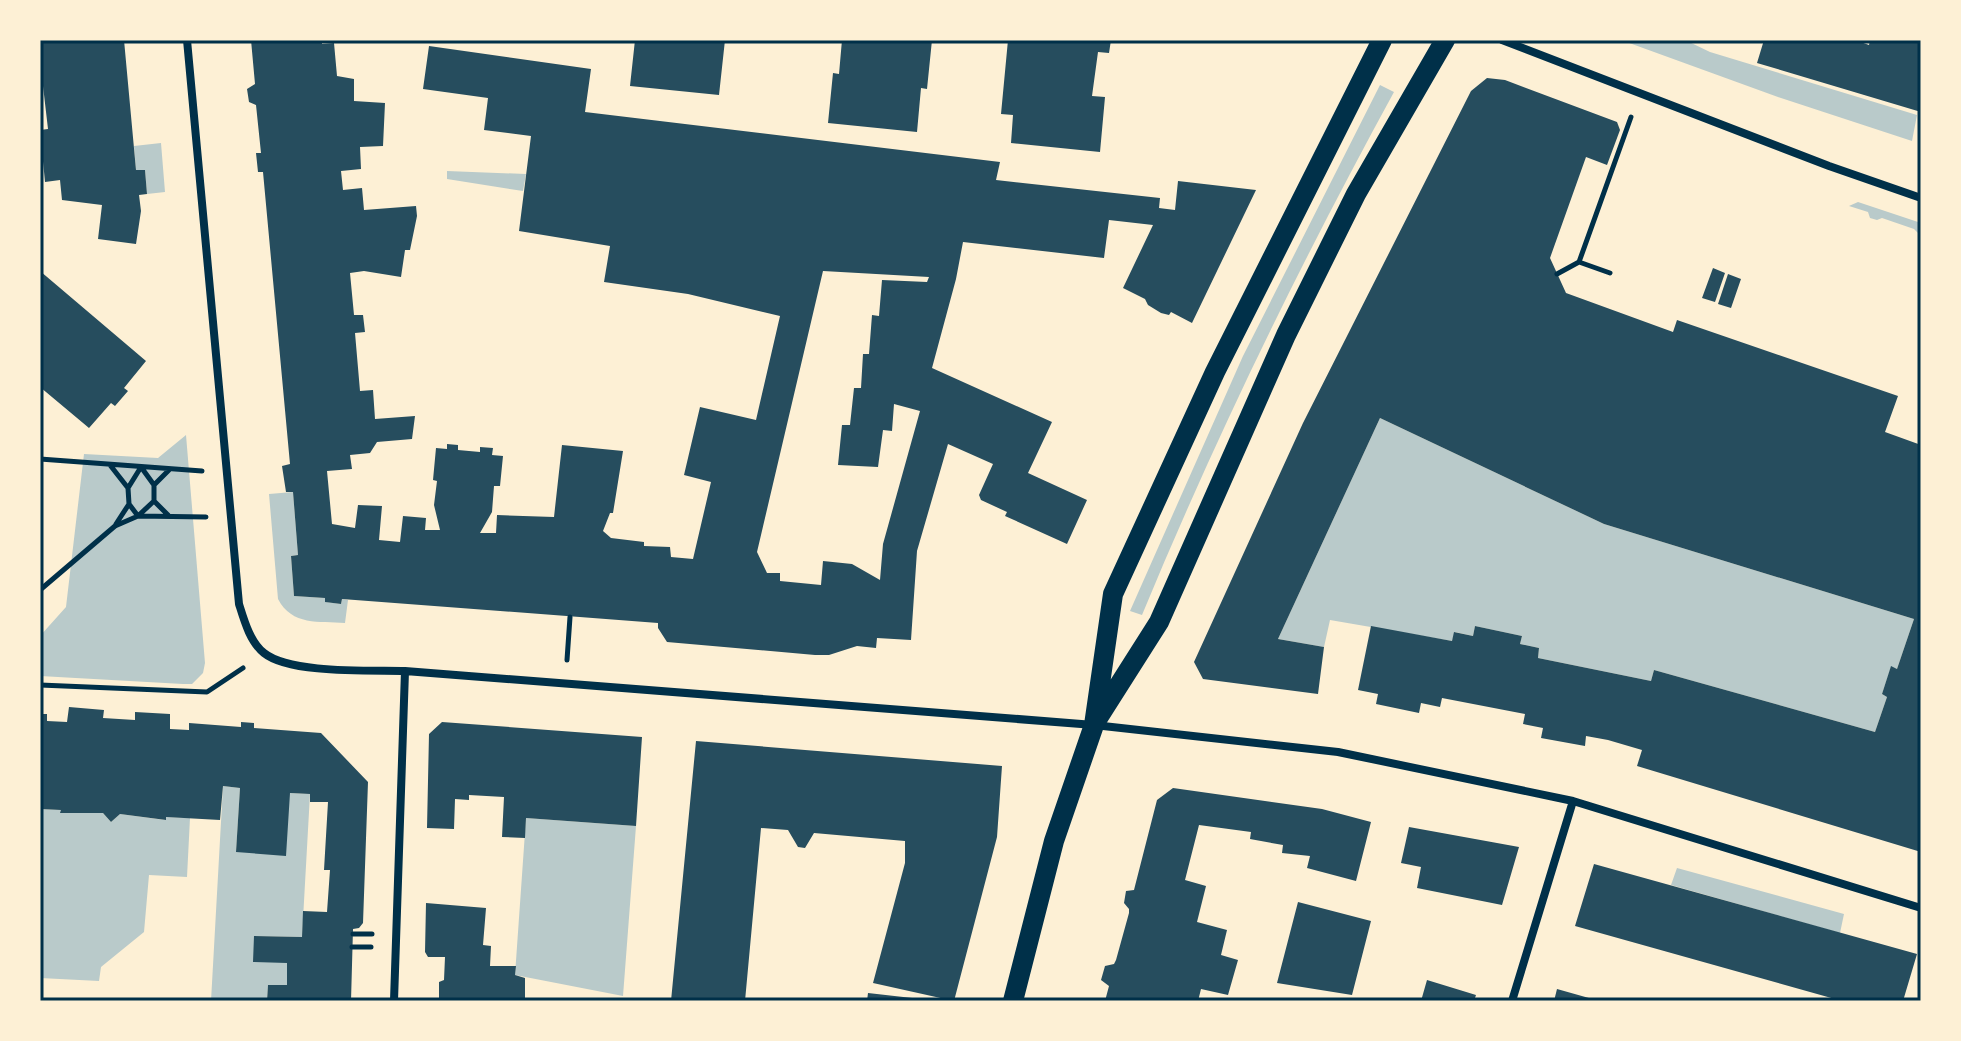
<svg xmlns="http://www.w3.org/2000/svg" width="1961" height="1041" viewBox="0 0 1961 1041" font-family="Quicksand,sans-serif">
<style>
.green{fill:#b9caca}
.building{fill:#264d5e;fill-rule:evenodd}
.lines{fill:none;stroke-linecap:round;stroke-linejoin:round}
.path{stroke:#003049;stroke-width:5}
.minor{stroke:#003049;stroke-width:8}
.primary{stroke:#003049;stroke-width:20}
.neatline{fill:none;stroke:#003049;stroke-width:3}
</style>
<rect width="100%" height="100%" fill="#fdf0d5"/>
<!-- green -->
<path class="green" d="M1621 40H1685L1710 52 1917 115 1912 141 1781 98Z
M1380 85 1394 92C1301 262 1216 436 1142 615L1130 611 1243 356Z
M161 143 165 192 147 194 145 170H136L134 146Z
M447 171 526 174 523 191 447 179Z
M1858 202 1921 223V236L1914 229 1882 218 1877 220 1870 218 1868 212 1849 206Z
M1380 418 1604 524 1914 619 1897 669 1891 667 1882 694 1887 697 1875 732 1654 670 1651 681 1538 658 1539 648 1520 644 1522 636 1475 626 1473 636 1455 632 1452 641 1330 620 1324 647 1278 639Z
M186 435 205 663 203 673 192 684H183L40 676V636L66 607 84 454 158 458Z
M293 492 298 555 291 556 294 596 325 598 326 602 341 604 342 599 348 600 345 623C319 621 292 626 278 599L269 494Z
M223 786 240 788 236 852 290 793 310 794 302 937 254 936 287 963V985H268L267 1001H211Z
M40 809 61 810V813H103L111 822 120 814 165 820 166 817 190 818 187 877 149 875 144 932 101 967 99 981 40 978Z
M526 818 636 826 623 996 515 975Z
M1677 868 1844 914 1840 933 1671 885Z"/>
<!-- building -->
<path class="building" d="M40 40H124L136 170H145L147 194 139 195 141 211 136 244 98 239 102 205 62 200 60 180 45 182 42 151H40V130L48 129 43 86 40 87Z
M251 40H322V44L334 43 337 76 354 79V101L385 103 383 146 360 147 361 169 341 171 343 190 362 188 364 210 416 206 417 216 410 250H405L401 277 364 271 350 273 354 315H363L365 332 355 333 360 391 373 390 375 419 415 416 412 439 377 442 370 453 350 455 352 469 327 471 332 524 355 528 358 505 382 506 379 540 400 542 403 516 426 518 425 530H440L434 505 437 481 433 480 436 448 447 449V444L458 445V450L480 452V447L493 448 492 455 503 456 500 486H494L492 512 480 533H496L497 515 554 517 562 445 623 451 613 513H610L603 531 611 538 644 542V546L670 547 671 557 693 559 711 482 684 475 700 407 756 420 780 316 688 294 604 282 610 246 519 231 531 136 484 130 488 98 423 89 429 46 591 69 585 112 1000 162 996 180 1160 198 1159 208 1175 210 1178 181 1256 190 1192 323 1171 312 1169 315 1161 313 1148 305 1145 299 1123 288 1153 225 1109 220 1104 258 963 242 956 279 932 368 1052 422 1028 473 1087 500 1067 544 1005 516 1007 512 981 500 979 495 993 464 948 444 917 551 911 640 877 638 876 648 857 646 829 655H815L667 642 658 628V623L342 599 341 604 325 602V598L294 596 291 556 298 555 293 492H286L282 466 290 464 263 172H258L256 153H261L256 105 249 102 247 89 255 84ZM823 271 929 277 927 282 882 280 879 316 872 315 869 354H863L861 388H854L850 425H842L838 465 878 467 883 430 892 431 894 404 920 411 883 544 880 580 852 564 823 561 821 585 780 581V573H767L757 552Z
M635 40H725L719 95 630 86Z
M842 40H932L927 89 921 88 917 132 828 123 833 73 839 74Z
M1008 40H1111L1109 53 1098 52 1092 96 1105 97 1100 152 1011 143 1013 115 1001 114Z
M1764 40H1855L1869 45 1870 40H1921V112L1757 63Z
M1487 78 1505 80 1617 122 1620 130 1607 165 1586 157 1550 258 1566 293 1673 332 1677 320 1898 396 1885 432 1921 445V852L1637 766 1642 750 1608 740 1586 736 1585 746 1541 738 1543 728 1523 724 1525 714 1442 698 1440 707 1421 703 1419 713 1376 704 1378 694 1358 690 1371 626 1452 641 1454 632 1473 636 1475 626 1522 636 1520 644 1539 648 1538 658 1651 681 1654 670 1875 732 1887 697 1882 694 1891 666 1897 669 1914 619 1604 524 1380 418 1278 639 1324 647 1318 694 1203 679 1194 662 1303 423 1471 91Z
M1713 268 1725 273 1715 302 1702 298Z
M40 271 146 361 124 388 128 391 115 406 111 403 89 428 40 387Z
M1728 274 1741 279 1731 308 1718 304Z
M69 707 104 710 103 718 135 720V712L170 714V729L189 730V723L241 727V722L254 723V728L321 733 368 782 363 923 359 928 353 929 351 1001H267L268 985H287V963L253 962 254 936 302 937 303 911 327 912 330 870H324L328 802H310V794L290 793 286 856 236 852 240 788 223 786 220 820 166 817V820L120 814 111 822 103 813H60L61 810 40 809V742L43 714H47V721L67 722Z
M442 722 642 737 636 826 526 818 525 838 502 837 504 797 469 795V800L455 799 454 829 427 828 429 734Z
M696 741 1002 766 997 837 954 1001 873 983 905 863V841L814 833 805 848 798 847 788 830 761 828 745 1001H671Z
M1173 788 1322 809 1371 822 1356 881 1307 868 1310 856 1282 853 1283 845 1250 839 1251 832 1199 825 1185 880 1206 886 1197 922 1227 930 1221 955 1238 960 1228 995 1201 989 1198 1001H1105L1109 986 1101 980 1105 966 1114 964 1116 960 1129 913V909L1124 903 1126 891 1134 890 1135 886 1157 800Z
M1409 827 1519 847 1502 905 1417 888 1421 867 1401 863Z
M1594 864 1917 954 1903 1001H1842L1575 926Z
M1298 902 1371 921 1352 995 1277 983Z
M426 903 486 908 483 945 491 946 490 966H516L515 975 525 978V1001H439V982L444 980 445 957H428L425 952Z
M1427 980 1476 995 1474 1001H1421Z
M1557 989 1596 1000V1001H1554Z
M868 993 921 999V1001H867Z"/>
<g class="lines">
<!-- path -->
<path class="path" d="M1610 273 1579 262 1631 117
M1557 274 1579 262
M40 459 202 471
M110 465 128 488 129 504 138 516 154 501
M128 488 141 467 154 485
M168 515 154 501V485L169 470
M116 524 129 504
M40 590 115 526 138 516 206 517
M567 660 570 617
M40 685 207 692 243 668
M353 934H372
M352 947H371"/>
<!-- minor -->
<path class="minor" d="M187 40 239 604C244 620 250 642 264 653 290 674 371 670 405 671L1094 725 1338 752 1573 801 1921 908
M1502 40 1829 166 1921 198
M394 1001 405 671
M1512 1001 1573 801"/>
<!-- primary -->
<path class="primary" d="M1098 718 1159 622 1286 335 1356 194 1445 40
M1013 1001 1054 841 1094 725 1113 594 1215 372 1382 40"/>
</g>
<!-- border -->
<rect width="1961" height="1041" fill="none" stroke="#fdf0d5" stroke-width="84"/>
<rect x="42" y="42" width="1877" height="957" class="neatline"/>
</svg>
